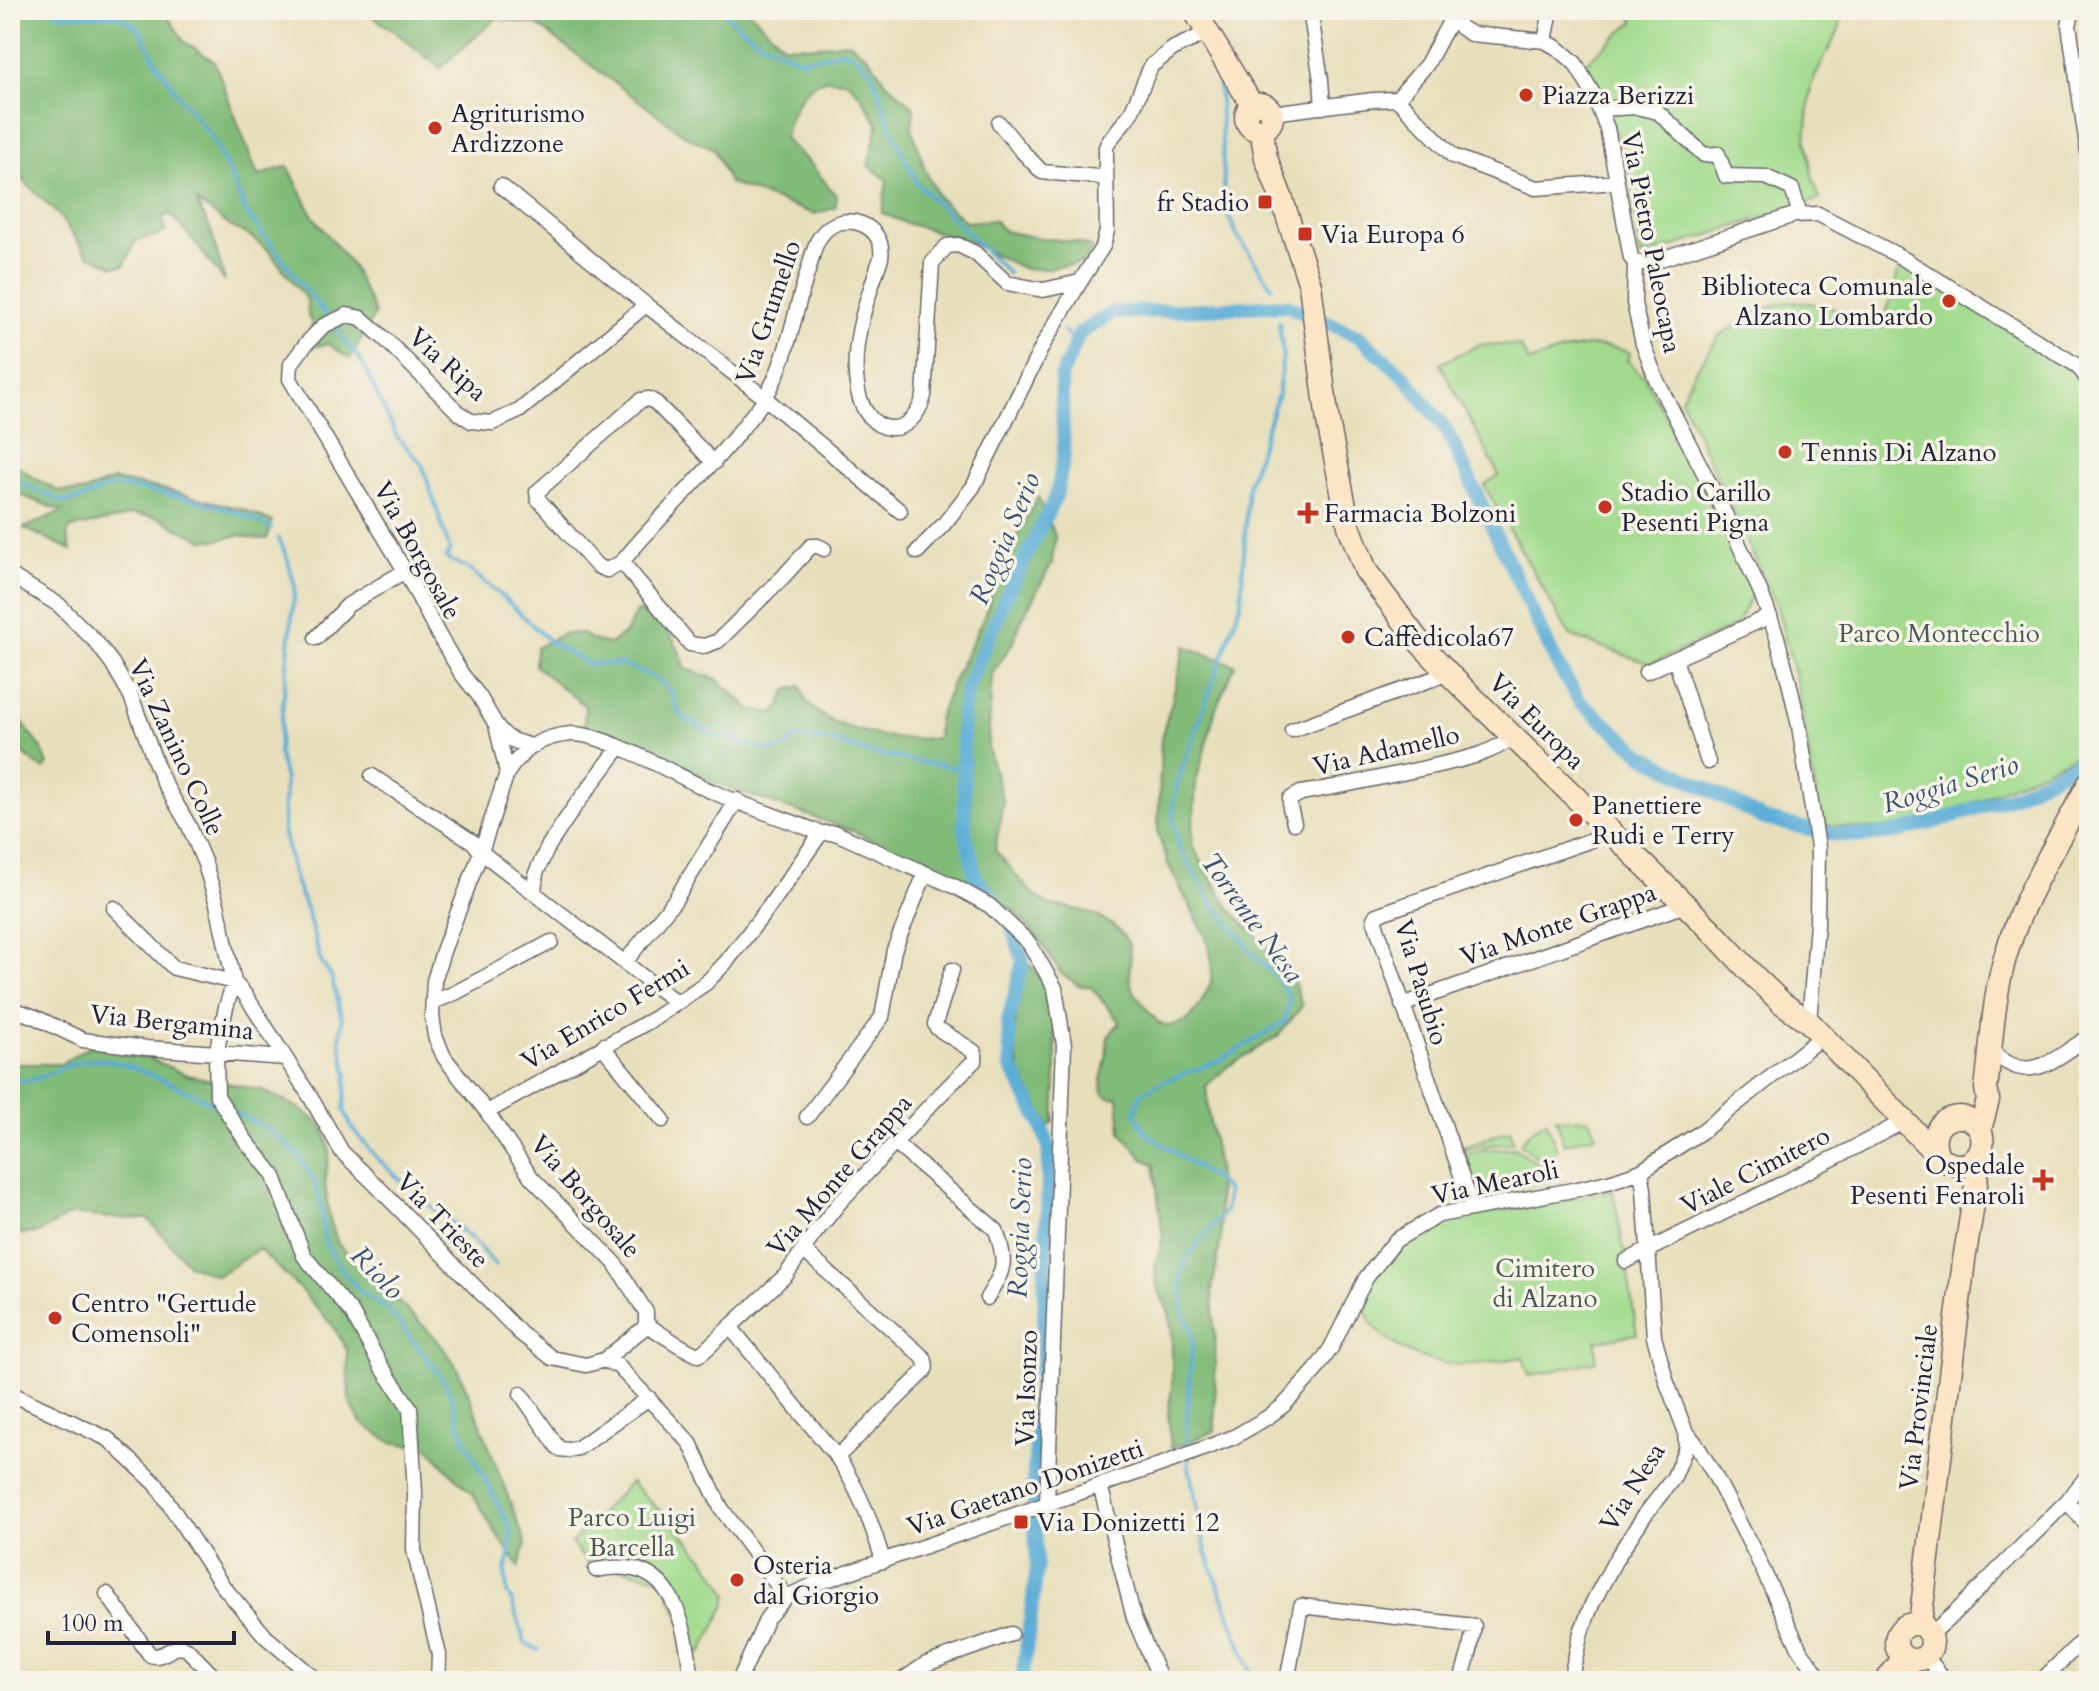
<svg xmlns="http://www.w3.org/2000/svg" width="2099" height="1691" viewBox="0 0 2099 1691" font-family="Cardo,serif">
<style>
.green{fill:#a2db8d;stroke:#627e64;stroke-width:2}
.forest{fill:#81bb78;stroke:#526e5a;stroke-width:2}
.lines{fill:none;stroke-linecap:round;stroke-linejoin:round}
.stream{stroke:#5dafd8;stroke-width:4}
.canal{stroke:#5dafd8;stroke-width:14}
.street-casing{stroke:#676468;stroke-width:17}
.secondary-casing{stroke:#676468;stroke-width:25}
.street{stroke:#fff;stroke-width:14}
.secondary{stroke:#fce5c4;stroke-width:22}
.poi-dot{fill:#c8321e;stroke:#f7f3e8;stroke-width:3}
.labels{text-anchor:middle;stroke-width:7;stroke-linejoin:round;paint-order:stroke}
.poi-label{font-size:26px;fill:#22223b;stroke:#f7f3e8;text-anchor:start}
.street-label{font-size:26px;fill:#22223b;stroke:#f7f3e8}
.park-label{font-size:26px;fill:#485a54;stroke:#f7f3e8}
.water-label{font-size:28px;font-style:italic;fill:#375372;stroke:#f7f3e8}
</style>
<rect width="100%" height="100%" fill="#f7f3e8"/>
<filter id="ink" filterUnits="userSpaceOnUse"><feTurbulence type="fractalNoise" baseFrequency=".0125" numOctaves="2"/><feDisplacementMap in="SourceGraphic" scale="16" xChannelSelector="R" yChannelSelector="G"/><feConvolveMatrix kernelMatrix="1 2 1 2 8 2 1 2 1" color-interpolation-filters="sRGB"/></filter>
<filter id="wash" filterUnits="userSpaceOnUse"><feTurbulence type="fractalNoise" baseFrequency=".006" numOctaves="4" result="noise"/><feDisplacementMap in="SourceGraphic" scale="32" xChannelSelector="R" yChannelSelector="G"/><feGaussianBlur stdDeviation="1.8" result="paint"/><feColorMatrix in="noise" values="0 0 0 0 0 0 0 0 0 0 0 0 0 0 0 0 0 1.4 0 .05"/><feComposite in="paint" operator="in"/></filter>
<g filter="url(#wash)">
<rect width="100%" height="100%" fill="#e7dfbb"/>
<!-- green -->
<path class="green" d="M1626 10H1844L1838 32 1811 85 1806 140 1813 179 1820 199 1641 257 1629 161 1583 65 1634 21Z
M1901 262 2073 372 2089 401V749L1982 799 1909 826 1861 829 1821 824 1797 684 1777 606 1681 399 1693 374 1720 335 1765 308 1790 301 1816 304 1884 322Z
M1480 344 1520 346 1529 362C1563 350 1594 338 1630 353L1627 360 1645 378 1726 529 1754 592 1735 626 1650 664 1570 636 1484 485 1499 475 1440 364Z
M1556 1118 1589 1119 1596 1135 1564 1144Z
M1546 1121 1557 1149 1552 1157 1553 1164C1540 1160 1530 1153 1520 1143L1531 1131Z
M1510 1130 1513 1142 1462 1149V1147Z
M1515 1148 1540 1165 1554 1168 1557 1178 1483 1194 1475 1189 1464 1154 1483 1150Z
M1613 1191 1626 1261 1637 1334 1596 1341V1361L1529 1376 1523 1357C1500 1361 1475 1366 1451 1364 1416 1361 1352 1332 1368 1288 1374 1269 1401 1246 1417 1235 1442 1218 1476 1215 1505 1210 1541 1204 1577 1198 1613 1191Z
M631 1482C666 1518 703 1550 728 1594L725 1606 701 1653 693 1651 663 1579 602 1564 590 1566 571 1543Z"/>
<!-- forest -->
<path class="forest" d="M10 10H163L185 42 214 61 258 176 288 166 313 216 352 266 375 313 350 359 328 344 297 349 313 325 308 316 307 300 268 250 248 235 230 226 196 201 211 230 225 282 193 240 170 214 162 217 166 231 159 235 136 240 124 266H114L88 255 56 212 26 183 10 161Z
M363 10H748L783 45 816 46 849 42 867 56 887 83 914 107 912 128 925 170 939 198 966 222 994 220 1004 231 1034 237 1075 242 1093 248 1082 263 1044 269H1024L963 239 905 223 882 213 887 180 868 165 878 125 861 96 847 81C841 81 833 79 827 80 799 85 790 116 784 139L809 162 837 197 835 208 814 214 729 183 714 149 686 136 537 25 497 18 440 68 394 31Z
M10 460 30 475 58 491 83 492 113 480 162 489 241 509 272 521 267 539 250 538 241 535 216 540H204L176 528 161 518 132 514 118 519 71 528 67 534 71 550 24 528 62 511 10 491Z
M1038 497 1055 536 1052 563 1022 619 1012 644 992 674 988 747 1003 802 995 850C1012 868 1025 891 1046 903 1053 907 1062 906 1070 908 1089 911 1112 921 1124 936 1136 951 1127 968 1131 984 1135 997 1151 1014 1160 1024L1170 1026 1188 1020 1200 1005 1211 983 1212 961 1206 937 1168 864 1158 833 1161 738 1171 705 1185 646 1235 665 1216 708 1196 782 1192 845 1230 909 1290 970 1302 1006 1278 1036 1227 1067 1206 1086 1209 1117 1217 1161 1221 1238 1212 1291 1215 1341V1431L1171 1449 1168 1413 1172 1387V1333L1169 1313 1156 1284 1155 1265 1163 1238 1154 1164 1143 1159 1121 1132 1118 1097 1111 1098 1103 1093 1101 1079 1106 1059 1108 1037 1120 1022 1091 987 1078 985 1061 973 1041 942 1014 910 968 884 853 831 712 782 641 749 617 732 584 729 585 706 535 666 536 648 562 634 580 633 595 641 610 644 626 632 636 612 655 611C668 629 679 647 686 669L718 680 753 711 776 713 787 690 801 686C803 692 804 699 808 703 834 733 900 741 937 738L938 719 953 681 984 617 999 568Z
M10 707 41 747 48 764 44 769 35 764 10 741Z
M1029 964C1064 999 1056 1077 1054 1122L1049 1126 1020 1071 1015 1048V1025L1020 989Z
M90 1046 124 1047 187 1075 261 1090 298 1107 323 1126 330 1151 325 1182 329 1216 338 1244 435 1337 455 1364 469 1394 526 1544 519 1567 494 1530 472 1493 448 1470 429 1448 391 1442 361 1423 349 1400 347 1350 333 1326 298 1287 259 1249 217 1276 189 1265 148 1219 112 1218 72 1214 39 1233 10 1234V1064H61Z"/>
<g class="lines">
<!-- stream -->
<path class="stream" d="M51 10 66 15H119L140 30 155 60 179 96 211 136 233 180 246 212 329 319
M721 10 756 39 800 60 844 51 857 57 872 72 892 130 917 183 1008 273
M1218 24V10
M1219 78 1225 207 1236 234 1272 287
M334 326 363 364 397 437 422 464 450 550 446 558 466 567 503 597 550 642 588 664H622L656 678 669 689 680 716 714 734 768 751 785 748 795 738 831 740 869 753 964 769
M1064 331 1076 343
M10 478 64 502 84 498 105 488 120 486C171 494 225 503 271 528
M278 538 287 557 295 587 278 752 285 780 283 830 295 881 307 911 321 962 331 976 342 1019 340 1041 347 1074 344 1110 352 1128 378 1159 407 1186
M10 1078C33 1088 53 1069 75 1063 82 1060 92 1060 100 1060 131 1061 187 1092 217 1105
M233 1112 267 1128 298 1154 315 1182 320 1200 325 1242 342 1270 362 1293 388 1309 444 1380 453 1401 462 1434 511 1530 509 1560 505 1571 507 1593 512 1602 525 1643 539 1650
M417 1195 472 1239 496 1266
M1254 1681 1206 1552 1189 1467 1186 1429 1193 1336 1183 1310 1180 1276 1188 1255 1226 1210 1227 1191 1216 1180 1146 1133 1135 1113 1140 1095 1162 1082 1221 1060 1284 1022 1290 998 1275 975 1258 959 1212 903 1179 848 1172 812 1178 780 1241 603 1248 485 1278 394 1283 356 1279 322"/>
<!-- canal -->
<path class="canal" d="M1022 1681 1037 1568 1033 1485 1043 1349 1049 1147 1040 1122 1011 1067 1008 1022 1023 961 1010 922 975 876 965 828 962 712 967 688 1004 601 1056 496 1064 456 1061 377 1080 333 1112 313 1286 305 1358 336 1405 377 1446 429 1558 666 1580 702 1643 755 1764 819 1831 834 1864 836 1893 833 1938 821 2013 796 2089 757"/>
</g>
</g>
<g filter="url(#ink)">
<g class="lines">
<defs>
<path id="street" d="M1310 10 1321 80 1323 107
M2073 10 2069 25 2089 159
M1454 17 1461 28 1471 34 1545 41 1559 49 1575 63 1592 92 1607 128 1631 258 1635 263 1634 303 1643 344 1656 379 1725 514 1761 593 1777 637 1789 682 1799 726 1818 847 1817 924 1809 1022
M1545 41 1551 10
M1397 99 1453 156 1536 188 1616 182
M1397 99 1427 64 1456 10
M1599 109 1636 107 1658 112 1704 155 1718 154 1726 176 1766 177 1792 189 1800 214
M1272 113 1373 100 1397 99
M999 123 1020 149 1042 172 1099 177 1106 175
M501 186 646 305 765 398 900 511
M1635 263H1649L1794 215 1818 214 1899 256 2078 366 2089 381
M824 549 818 546H811L783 577 718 641 704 646 690 644 622 562C660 515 706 475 743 427 750 417 759 408 765 398 788 360 794 312 808 271 812 258 814 242 824 232 843 210 886 224 881 258 867 299 849 346 858 391 867 437 911 442 924 396L932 263 947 246 958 245 975 253 1007 283 1043 290 1080 282 1103 246 1107 231 1106 160V147L1110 140 1131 113 1151 66 1174 48 1209 32
M917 552 944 524 973 487 1044 343 1080 282
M622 562 607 570 597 566 538 499 537 492 641 400 649 399 656 403 714 463
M10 575 59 605 96 642 112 663 131 696 156 764 164 783 189 826 205 864 217 904 234 982 246 996 311 1098 342 1152 375 1184 520 1333 552 1358 586 1365 604 1360 644 1328 646 1324V1312L614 1262 531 1177 487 1112 444 1057 435 1036 432 1016 434 981 443 951 481 852 507 773 496 725 479 696 461 673 438 634 405 571 290 379 291 364 306 344 323 326 347 315 361 318 384 338 459 413 471 421 492 423 519 411 646 305
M316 638 348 605 405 571
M1675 659 1708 762
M1646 672 1770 616
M496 725C508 741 513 741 532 746
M1292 730 1449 673
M507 773C523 749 541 736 572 734 605 733 679 777 713 792 748 807 785 819 821 833H836L956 887 990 906 1029 943 1055 988 1064 1045 1047 1503
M372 776 473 842 481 852 677 1003
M1294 823 1290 808V799L1301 793C1343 786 1384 777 1425 768 1455 761 1490 756 1514 736
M534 892 536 873 549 845 573 809 619 748
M114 908 174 968 234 982
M625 962 675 900 737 800
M234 982 226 1007 216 1054 217 1096 245 1140 273 1174 304 1256 352 1313 381 1366 410 1408 415 1493 414 1550 439 1655 438 1681
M433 1002 455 993 551 942
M1402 1005 1685 905
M10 1008 35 1017 83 1040 147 1048 285 1058
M604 1045 608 1053 663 1120
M1991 1050C2029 1088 2053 1059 2089 1037
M487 1112 655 1018 706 983 727 961 769 907 821 833
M807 1117 882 1017 894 950 925 874
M896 1144 996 1230C1007 1264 1005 1268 987 1298
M1472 1207 1374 919 1376 915 1612 833
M803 1250 924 1358C926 1364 927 1368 923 1373L837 1457
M1626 1261 1842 1154 1895 1126 1902 1118
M646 1324C663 1335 679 1347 698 1355L702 1353 786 1275 812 1237 840 1202 936 1099 975 1060V1053L973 1051 937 1028 935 1024 952 970
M731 1328 837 1457C859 1489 872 1523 883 1561
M604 1360 618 1366 690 1443 721 1508 786 1597
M10 1393 108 1439 156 1484 222 1585 266 1637 318 1681
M521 1394 559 1449 569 1450 578 1448 649 1398
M1685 1430 1696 1444 1714 1474 1755 1553 1800 1650 1823 1681
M1100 1485 1134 1618 1161 1681
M2067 1501 2089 1528
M596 1570C674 1553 685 1622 692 1681
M107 1594 150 1655C165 1660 172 1642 187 1649L218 1681
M1931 1634 1956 1612 2067 1501 2089 1474
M1926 1657 1946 1681
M739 1681 767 1618 786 1597 818 1583 1171 1461 1234 1437 1268 1417 1284 1405 1315 1371 1331 1348 1366 1278 1396 1240 1439 1215 1578 1189 1612 1181 1641 1171 1701 1132 1823 1036
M901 1681 926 1664 1011 1634
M1287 1681 1301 1606 1474 1626 1470 1650 1461 1681
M1570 1681 1581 1632 1593 1602 1616 1559 1644 1516 1674 1477 1686 1447 1685 1430 1667 1383 1654 1337 1644 1189 1641 1171
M2041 1681 2089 1634"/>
<path id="secondary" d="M1194 10 1252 105
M1246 117a13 13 0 1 1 26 0a13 13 0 1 1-26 0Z
M1261 130 1266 158 1281 197 1310 285 1328 422 1349 526 1366 571 1420 643 1453 678 1712 931 1755 977 1782 1003 1809 1022 1940 1158C1952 1167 1969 1169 1979 1154 1982 1149 1983 1142 1982 1136 1974 1103 1923 1116 1937 1153
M1980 1130 1988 1100 1986 1088C1991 1052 1992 1014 2000 978 2014 908 2057 845 2089 783
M1896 1642a18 18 0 1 1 36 0a18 18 0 1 1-36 0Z
M1920 1624 1964 1260 1976 1186 1978 1156
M1886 1681 1904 1658"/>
</defs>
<!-- street casing -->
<use href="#street" class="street-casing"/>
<!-- secondary casing -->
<use href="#secondary" class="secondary-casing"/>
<!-- street -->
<use href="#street" class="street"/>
<!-- secondary -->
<use href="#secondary" class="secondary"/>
</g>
</g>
<!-- markers -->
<g class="poi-dot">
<circle cx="1526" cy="95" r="8"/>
<circle cx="435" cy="128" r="8"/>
<rect x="1257" y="194" width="16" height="16" rx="4"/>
<rect x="1297" y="226" width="16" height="16" rx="4"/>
<circle cx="1949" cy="301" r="8"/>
<circle cx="1785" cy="452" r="8"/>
<circle cx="1605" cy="507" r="8"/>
<path d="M1304 501h8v8h8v8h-8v8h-8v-8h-8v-8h8z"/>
<circle cx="1348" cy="637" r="8"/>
<circle cx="1576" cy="820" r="8"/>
<path d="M2039 1168h8v8h8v8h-8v8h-8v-8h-8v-8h8z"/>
<circle cx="55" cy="1318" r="8"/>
<rect x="1013" y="1514" width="16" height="16" rx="4"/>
<circle cx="737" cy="1580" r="8"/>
</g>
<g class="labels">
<!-- poi labels -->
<g class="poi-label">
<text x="1542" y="104">Piazza Berizzi</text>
<text x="451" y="122">Agriturismo<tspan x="451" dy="30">Ardizzone</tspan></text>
<text x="1249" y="211" text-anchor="end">fr Stadio</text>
<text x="1321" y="243">Via Europa 6</text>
<text x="1933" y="295" text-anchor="end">Biblioteca Comunale<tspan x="1933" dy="30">Alzano Lombardo</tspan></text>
<text x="1801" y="461">Tennis Di Alzano</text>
<text x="1621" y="501">Stadio Carillo<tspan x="1621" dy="30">Pesenti Pigna</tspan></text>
<text x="1324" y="522">Farmacia Bolzoni</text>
<text x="1364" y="646">Caffèdicola67</text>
<text x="1592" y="814">Panettiere<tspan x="1592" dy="30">Rudi e Terry</tspan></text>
<text x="2025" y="1174" text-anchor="end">Ospedale<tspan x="2025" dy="30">Pesenti Fenaroli</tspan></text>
<text x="71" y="1312">Centro "Gertude<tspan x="71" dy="30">Comensoli"</tspan></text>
<text x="1037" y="1531">Via Donizetti 12</text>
<text x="753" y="1574">Osteria<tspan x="753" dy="30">dal Giorgio</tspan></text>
</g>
<!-- street labels -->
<g class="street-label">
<text transform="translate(1652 242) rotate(79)" y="9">Via Pietro Paleocapa</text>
<text transform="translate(768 312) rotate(-71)" y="9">Via Grumello</text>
<text transform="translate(448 364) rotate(42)" y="9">Via Ripa</text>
<text transform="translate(418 550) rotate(61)" y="9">Via Borgosale</text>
<text transform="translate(1537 721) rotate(45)" y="9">Via Europa</text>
<text transform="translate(177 747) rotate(65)" y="9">Via Zanino Colle</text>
<text transform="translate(1386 750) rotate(-13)" y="9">Via Adamello</text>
<text transform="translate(1558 924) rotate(-19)" y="9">Via Monte Grappa</text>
<text transform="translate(1422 982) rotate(73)" y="9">Via Pasubio</text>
<text transform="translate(605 1014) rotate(-31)" y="9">Via Enrico Fermi</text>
<text transform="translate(172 1022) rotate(6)" y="9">Via Bergamina</text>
<text transform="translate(1755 1170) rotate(-27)" y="9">Viale Cimitero</text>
<text transform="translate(839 1175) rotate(-49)" y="9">Via Monte Grappa</text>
<text transform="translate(1495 1182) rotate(-12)" y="9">Via Mearoli</text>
<text transform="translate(586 1196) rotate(49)" y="9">Via Borgosale</text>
<text transform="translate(443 1220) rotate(46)" y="9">Via Trieste</text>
<text transform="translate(1026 1388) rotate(-88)" y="9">Via Isonzo</text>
<text transform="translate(1918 1407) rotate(-83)" y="9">Via Provinciale</text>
<text transform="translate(1025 1487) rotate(-19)" y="9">Via Gaetano Donizetti</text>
<text transform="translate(1632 1487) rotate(-58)" y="9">Via Nesa</text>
</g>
<!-- park labels -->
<g class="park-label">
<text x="1939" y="642">Parco Montecchio</text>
<text x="1545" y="1277">Cimitero<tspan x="1545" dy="30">di Alzano</tspan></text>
<text x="632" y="1526">Parco Luigi<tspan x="632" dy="30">Barcella</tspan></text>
</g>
<!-- water labels -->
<g class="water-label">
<text transform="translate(1004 538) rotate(-67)" y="10">Roggia Serio</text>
<text transform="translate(1950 783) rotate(-17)" y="10">Roggia Serio</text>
<text transform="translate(1253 917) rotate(54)" y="10">Torrente Nesa</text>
<text transform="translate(1019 1228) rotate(-88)" y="10">Roggia Serio</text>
<text transform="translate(378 1272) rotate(46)" y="10">Riolo</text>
</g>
</g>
<!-- margin -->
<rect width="2099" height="1691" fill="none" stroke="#f7f3e8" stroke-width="40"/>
<!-- scale -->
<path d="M48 1631v12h186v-12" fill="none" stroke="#22223b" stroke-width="4"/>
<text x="60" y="1631" font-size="24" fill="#22223b" stroke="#f7f3e8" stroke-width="6" paint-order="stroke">100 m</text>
</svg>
